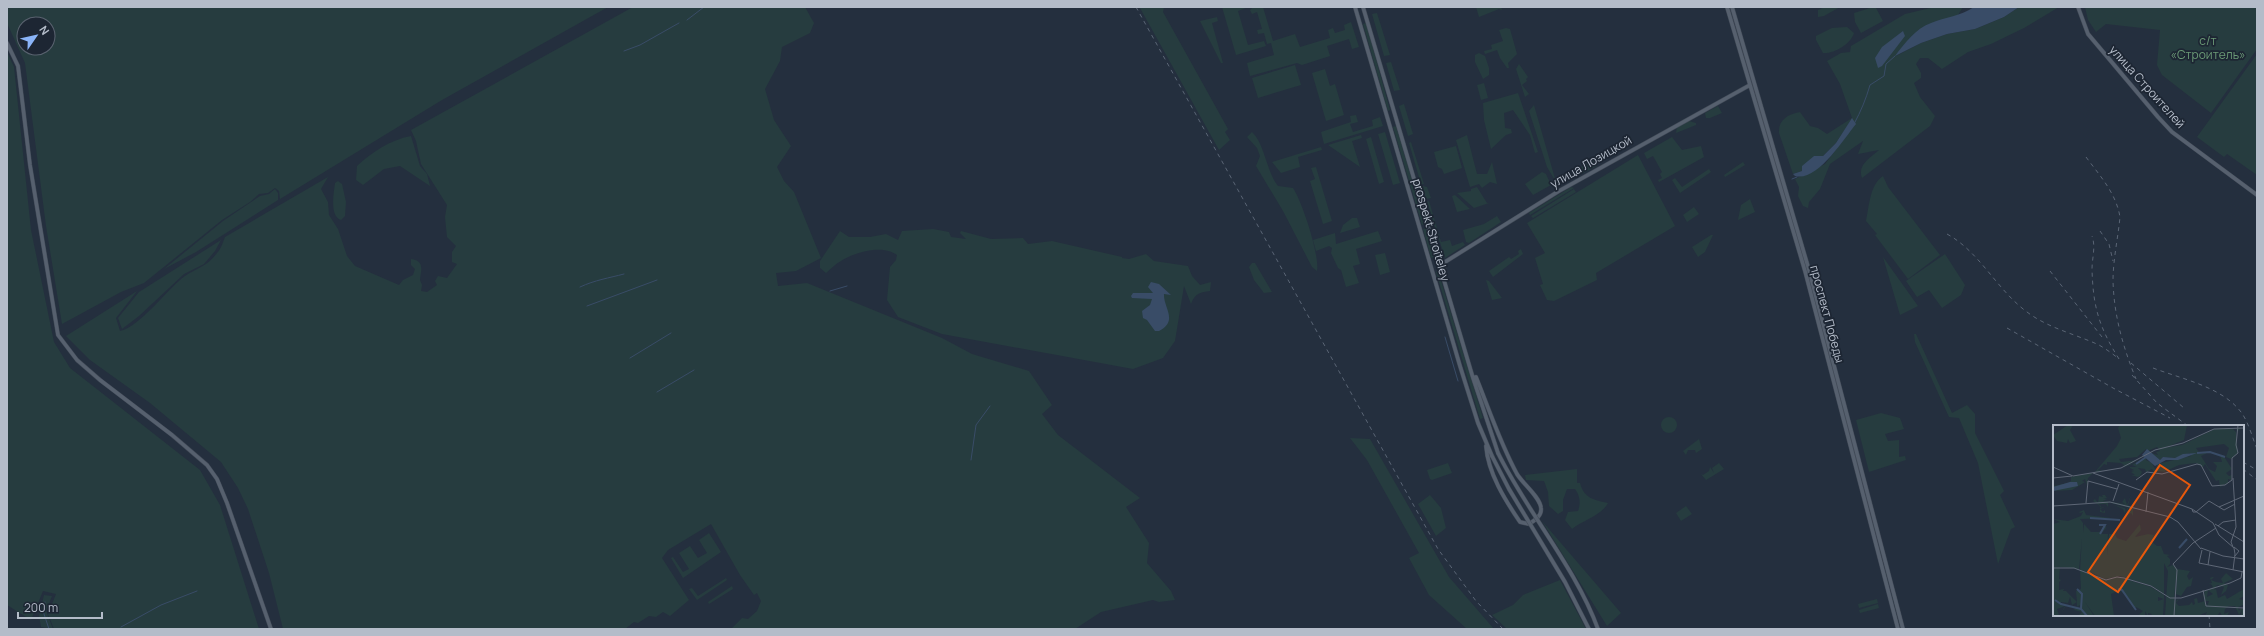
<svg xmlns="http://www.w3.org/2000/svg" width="2264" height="636" viewBox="0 0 2264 636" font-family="Manrope,sans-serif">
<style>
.green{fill:#263c3f;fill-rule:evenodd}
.water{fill:#394c67}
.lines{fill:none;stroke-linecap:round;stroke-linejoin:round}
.stream{stroke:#394c67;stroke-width:1}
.major-casing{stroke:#414a57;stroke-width:4.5}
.major{stroke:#56606e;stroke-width:3.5}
.rail{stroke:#5a6575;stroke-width:1;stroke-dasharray:4 4;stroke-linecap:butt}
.major-bridge-casing{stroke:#414a57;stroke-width:4.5;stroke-linecap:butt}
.major-bridge{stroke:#56606e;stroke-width:3.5}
.labels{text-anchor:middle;stroke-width:3.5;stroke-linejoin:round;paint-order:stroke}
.park-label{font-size:12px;fill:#6b9a76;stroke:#1d2633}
.street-label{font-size:12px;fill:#b4bcc9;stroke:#1d2633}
.inset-river{fill:none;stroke:#394c67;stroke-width:2}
.inset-road{fill:none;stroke:#5e6776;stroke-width:1}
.view{fill:#e8590c;fill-opacity:0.15;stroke:#e8590c;stroke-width:2}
.inset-edge{fill:none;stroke:#b4bcc9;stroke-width:2}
</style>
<rect width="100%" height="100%" fill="#242f3e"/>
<!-- green -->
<path class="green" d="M7 7H608L442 100 280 199 279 191 275 188 268 193 259 194 250 202 222 220 144 283 121 292 62 324 46 226 25 63 7 23ZM24 24H48V48H24Z
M633 7H805L814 23 810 33 782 47 780 61 765 89 774 120 791 146 777 167 784 181 794 192 821 258 796 271 776 273 778 286 807 283 942 338 972 354 1029 371 1052 405 1042 414 1058 435 1140 498 1126 507 1149 543 1147 563 1171 591 1175 600 1159 602 1153 600 1101 612 1075 629H731L742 618 748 619 757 611 761 601 757 593 754 595 740 575 711 524 668 550 662 558 689 600 670 616 663 612 656 617 649 616 638 623 634 622 625 629H283L269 573 248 509 238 488 221 462 150 403 90 360 66 336 137 291 116 318 120 331C139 328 168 288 185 276 197 268 208 266 217 253 221 249 223 242 225 237L328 177 321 189 328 202 329 215 338 229 347 256 355 266 399 285 403 280 413 275 415 269 411 265V259C425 261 421 270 420 280L422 285 421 291 427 292 437 285 435 281 438 276 447 278 457 264 452 262V252L456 246 447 237 445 217 447 205 421 164 416 141 411 130Z
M1143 7H1164L1163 12 1228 129 1225 132 1230 140 1219 150 1140 8Z
M1222 7H1248L1238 11 1248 45 1264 41 1266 46 1236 55Z
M1253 7H1263L1273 41 1295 34 1300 47 1330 38 1328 30 1333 28 1335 33 1345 30 1344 25 1351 22 1359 47 1352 49 1349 39 1327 46 1330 56 1302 65 1297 63 1250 76 1247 63 1274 55 1271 43 1267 44 1264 33 1258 34 1257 30 1262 29 1257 12 1252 14 1250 10Z
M1476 7H1501L1502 10 1499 9 1479 17Z
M1825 7H1840L1824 16 1818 17V10Z
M1935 7H1963L1958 15 1896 56 1921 43 1947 34 1975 29 2004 17 2019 7H2059L2024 28 1991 44 1968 52 1942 69 1928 58H1920L1916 64 1921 73V78L1914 83 1920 97 1935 116 1930 126 1862 178C1857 165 1870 158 1879 150L1858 154 1863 141 1830 164 1820 189 1809 202 1808 208 1803 206 1798 196 1799 187 1795 179 1825 164 1855 124 1852 119 1836 143 1823 156H1814L1802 171 1793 174 1779 133C1778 120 1788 114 1800 112L1810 126 1818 128 1827 134 1852 118 1840 84 1827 61 1841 53 1850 52 1851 46 1905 14Z
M2085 7H2257V49L2211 113 2162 75 2157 65 2160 30 2106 24 2096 32 2088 20Z
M1870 8H1876L1883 21 1861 33 1855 22 1854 13Z
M1377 13 1390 55 1384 56 1372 14Z
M1217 17 1218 21 1212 23 1223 63H1221L1200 21Z
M1366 23 1390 110 1388 111 1363 24Z
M1847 27 1854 33C1851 44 1834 54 1823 53L1816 40V36L1832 28Z
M1506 28 1510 29 1517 54 1508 63 1509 68H1507L1500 58 1497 50 1485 54 1484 51 1492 49 1491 45 1503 41 1499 30Z
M7 52 14 67 31 230 54 342 70 368 200 470 220 505 259 629H54L48 614 56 594 43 591 31 620 7 605Z
M1479 53 1485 56 1489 68V75L1483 79 1475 62V55Z
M2257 54V175L2227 154 2224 157 2197 137Z
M1391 62 1400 90 1394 91 1386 63Z
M1519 64 1528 77 1526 79 1527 81 1522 85 1529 94 1525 97 1516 69Z
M1295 65 1301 85 1258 98 1252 78Z
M1325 69 1330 86 1335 84 1344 115 1326 121 1312 73Z
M1484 83 1488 98 1481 100 1477 85Z
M1518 93 1538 152 1535 153 1530 135 1513 110 1504 113 1505 128 1511 129 1512 133 1506 135 1491 149 1484 120 1483 103Z
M1404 104 1413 134 1408 136 1399 106Z
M1534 105 1556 182 1547 167 1529 111Z
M1718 106 1722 113 1710 118H1706L1705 113Z
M1356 115 1358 122 1350 124 1353 132 1373 126 1372 120 1380 117 1383 126 1324 144 1321 132 1351 122 1350 116Z
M1689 121 1696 123V125L1676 133 1677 127Z
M1396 126 1425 224 1422 225 1393 127Z
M1252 132C1265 144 1266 171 1278 186L1293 188C1302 201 1320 256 1317 271L1312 267 1283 211 1256 166 1260 156 1257 148 1247 137Z
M1385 132 1400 183 1393 185 1378 134Z
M1361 135 1362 138 1352 141 1360 167 1328 145Z
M1467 135 1477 174H1487L1492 162 1497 184 1490 182 1482 188 1479 184 1470 187 1456 140Z
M411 136 420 166 427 174 430 186 400 166 384 169 363 185 356 180 357 166C372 152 390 140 411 136Z
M1371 137 1384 182 1379 184 1366 139Z
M1672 137 1682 150 1701 146 1704 157 1659 182 1658 180 1662 178 1660 174 1662 172 1653 156 1647 159 1644 153Z
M1411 142 1424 184H1421L1409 143Z
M1456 146 1462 168 1444 174 1442 169 1438 167 1434 152Z
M1321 147 1322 150 1298 157 1300 167 1281 173 1272 162Z
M1638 155 1675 226 1596 273 1597 280 1554 301 1547 300 1540 285 1543 284 1535 258 1545 253 1527 223Z
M1593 159 1597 166 1558 186 1557 183Z
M1743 162 1745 165 1725 177 1724 175Z
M1316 167 1332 221 1323 224 1310 181 1315 179 1311 168Z
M1709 169 1711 172 1680 193 1672 180 1675 178 1682 187Z
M1542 172 1546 174 1551 185 1533 195 1525 184Z
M1883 176 1888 187 1940 255 1908 279 1875 235 1877 234 1866 221C1869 207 1870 184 1883 176Z
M338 181 342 184 346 202 345 216 341 220C329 216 334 192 335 183Z
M1422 186 1427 187 1431 198 1426 199Z
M1477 187 1487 203H1489L1474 208 1457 193 1471 191V189Z
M1571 187 1574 188 1530 215 1529 213Z
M275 189 278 193V200L196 252 164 269 223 221 260 196 269 194Z
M1574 189 1576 192 1533 218 1531 216Z
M1455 195 1470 209 1457 212 1452 196Z
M1750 199 1755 212 1738 220 1741 205Z
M1429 201 1441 242 1450 240 1452 246 1463 242 1465 245 1445 258 1427 202Z
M1694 207 1699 214 1687 222 1683 215Z
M1497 216 1501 222 1469 243 1466 242 1463 230 1484 224Z
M1352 218H1357L1360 227 1340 233 1343 225Z
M1426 228 1434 257 1431 258 1423 229Z
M933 229 949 232 951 237 966 239 960 233 961 231 991 239 1023 238 1028 244 1052 241 1122 257V258L1129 259 1146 254 1154 261 1188 266 1192 276 1200 285 1211 282 1210 291C1201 292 1195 293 1191 304L1184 286 1175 341 1163 358 1133 369 942 334 898 317 887 300 890 267 896 260 897 255C883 244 855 252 841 261 835 264 831 269 826 273L820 268V261L840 231 849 237H870L886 234 898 240 902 231Z
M1378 231 1382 241 1356 249 1360 264 1353 266 1359 283 1346 287 1341 270 1338 268 1331 253 1332 248 1329 246 1316 251 1313 240 1335 233 1336 244Z
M1711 235H1713L1705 252 1698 257 1692 247Z
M221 240 215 251 204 264 184 274 139 316 122 329 118 318 139 292Z
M1521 249 1523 254 1493 277 1489 271 1509 257 1511 259 1519 254 1518 251Z
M1385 253 1390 272 1380 275 1375 255Z
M1945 254 1965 285 1961 295 1942 308 1929 290 1917 297 1906 281Z
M1883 257 1918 306 1900 315Z
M1252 263H1255L1272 292 1264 293 1254 280 1249 267Z
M1438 271 1483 418 1480 419 1436 272Z
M1486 280 1489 281 1502 298 1492 300Z
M1914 334H1916L1952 413 1967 405 1975 414V433L2004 491 2000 495 2015 527 2011 529 1998 564 1978 463 1959 418 1949 417 1915 342Z
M1881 413 1900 418 1904 429 1885 434 1888 441 1899 440V457L1905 456 1906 460 1869 472 1856 420Z
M1661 425a8 8 0 1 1 16 0a8 8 0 1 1-16 0Z
M1350 438 1370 439 1449 577 1494 629H1467L1429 595 1409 558 1419 553 1367 460Z
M1699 439 1702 449 1696 453 1695 450H1688L1686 455 1683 451Z
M1448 463 1452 473 1432 480 1430 479 1427 470Z
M1719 463 1724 469 1706 480 1701 474 1703 475 1709 471 1710 467 1714 473 1712 468Z
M1577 469V483H1580C1584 499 1595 500 1608 503 1601 516 1583 520 1572 529L1565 520 1568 512 1578 511C1581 503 1580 496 1575 489H1567L1563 500V511L1558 514 1549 506 1548 492 1544 481 1526 480 1525 475Z
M1430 495 1441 508 1446 528 1436 536 1418 504Z
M1686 506 1692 514 1681 521 1676 513Z
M1542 521 1621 613 1607 626Z
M709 533 721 552 683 578 671 558 673 557 683 572 689 569 679 553 690 546 698 558 707 553 699 540Z
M726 578 727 580 697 600 689 589 692 588 698 596Z
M1560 580 1586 629H1507L1492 615 1513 605 1523 595Z
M732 586 733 589 709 604 708 602Z
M44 595 52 596 46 611 53 629 41 627 39 616Z
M1877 599 1878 603 1859 608 1858 604Z
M1878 604 1879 608 1860 613 1859 610Z"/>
<!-- water -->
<path class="water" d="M1974 7H2019L2004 17 1975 29 1947 34 1921 43 1895 56C1905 43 1915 29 1931 23 1945 17 1961 16 1974 7Z
M1903 31 1905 36 1882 66 1878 68 1875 58 1882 47Z
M1852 118 1856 124C1843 140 1817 182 1795 176L1793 174 1802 171V166L1814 156H1823L1836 143Z
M1151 282 1159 284 1171 295 1164 294C1163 307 1179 321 1159 331H1155L1147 320 1143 318 1142 311 1150 305 1152 299 1132 298 1131 296 1133 293H1153L1148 287Z"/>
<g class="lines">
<!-- stream -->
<path class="stream" d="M687 20 704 7
M624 51 640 45 679 23
M1854 124C1861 111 1866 99 1870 85L1884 76 1886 64 1895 56
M1792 179 1797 177
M580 287C595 280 609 278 624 274
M830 291 847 286
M587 306 657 280
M1445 337 1458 381
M630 358 671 333
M657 392 694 370
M971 460 976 425 990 406
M45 602 43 611 49 629
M121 627 161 605 197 591"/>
<defs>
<path id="major" d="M1355 7 1460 366 1478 423 1492 456
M1363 7 1473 378 1498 453
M1727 7 1805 271 1898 629
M1732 7 1809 270 1903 629
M2078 7 2088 34 2158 117 2172 132 2257 195
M7 43 18 66 30 165 58 335 77 360 100 380 172 435 207 465 217 479 227 503 271 629
M1445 262 1559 191 1750 85
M1443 275 1445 262
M1473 378 1476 377C1489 409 1500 443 1517 474 1523 484 1540 497 1541 508 1542 516 1535 520 1529 524L1520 522C1505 500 1488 473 1486 446"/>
</defs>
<!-- major casing -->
<use href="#major" class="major-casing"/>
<!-- major -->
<use href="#major" class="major"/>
<!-- rail -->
<path class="rail" d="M1136 7 1438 549 1476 601 1503 629
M2086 157C2100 176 2116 193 2120 217 2118 238 2113 260 2113 281 2114 316 2123 347 2136 379
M2100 231 2109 244 2113 261
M1947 234C1980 252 1996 289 2027 312 2048 328 2075 334 2099 345 2106 349 2113 354 2119 359 2099 327 2093 307 2092 269 2092 258 2096 247 2092 236
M2050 271 2102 337
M2007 328 2113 388 2170 418
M2131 363 2184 408
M2153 368C2182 379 2222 387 2241 412 2249 423 2252 437 2257 449
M2132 375 2157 403 2188 426
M2243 462 2257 470
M2243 469 2257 480
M2209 615 2210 629"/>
<defs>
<path id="major-bridge" d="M1498 453C1527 512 1576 568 1598 629
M1492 456 1509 489 1565 582 1589 629"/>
</defs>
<!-- major-bridge casing -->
<use href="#major-bridge" class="major-bridge-casing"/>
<!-- major-bridge -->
<use href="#major-bridge" class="major-bridge"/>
</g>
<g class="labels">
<!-- park labels -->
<g class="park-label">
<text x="2208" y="45">с/т<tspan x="2208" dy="14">«Строитель»</tspan></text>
</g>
<!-- street labels -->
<g class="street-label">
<text transform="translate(2147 87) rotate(48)" y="4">улица Строителей</text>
<text transform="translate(1591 162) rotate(-30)" y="4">улица Лозицкой</text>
<text transform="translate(1431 230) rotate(74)" y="4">prospekt Stroiteley</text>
<text transform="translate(1827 314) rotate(75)" y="4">проспект Победы</text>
</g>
</g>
<!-- overview -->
<g transform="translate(2053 425)">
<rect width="191" height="191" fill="#242f3e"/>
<path d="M15 0H20L17 5 23 16 17 18 15 14 14 18 4 16 0 10ZM67 0H134L131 15 111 23 129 20 162 4 171 3H188L184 7 183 3 180 4 183 7 185 28 178 34 173 32 176 23 171 19 143 23 147 29 156 27 148 31 156 44 162 47 164 41 160 37H169L167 30H170L179 44 173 48 176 51 179 50 178 55 175 54V58L167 62 166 55 163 56 152 39 150 42 143 38 126 40 111 47 105 46 103 49 97 47H101L99 44 93 47 92 44 85 43 89 47 87 51 85 52 78 50H82L78 47H81L78 46 81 45 77 43V42H84L79 40 94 31 93 35 99 38 103 46 104 39 138 31 137 28 122 33 110 32 107 35 98 28 105 30 103 27 107 26 104 22 95 26 93 24 84 32 66 34 68 37 84 35 77 40 70 42 71 40 68 38 54 37V40L51 39 45 45 50 46 42 47 64 21 68 13 65 3ZM40 48 35 53 34 60 32 54 29 56 32 57 19 65 0 66V61L15 58 18 56V52ZM43 67 42 70 50 72 49 70H52L54 73 50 74H54L50 76 72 79 69 77 72 73 74 80 78 70 75 80 80 84V91L78 88 74 91 79 84 75 83 73 91 74 83 76 82H73L72 89 70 84 61 80 72 83V85L73 82 55 77V82L53 79H45L48 81 47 83 52 82 47 84 50 87 52 85V88L47 87V81L40 76 42 74 45 78 46 71 42 70 41 73ZM31 85 33 90 58 93 27 94 30 98V108L31 99 38 107H46L51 104 50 100 53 101V103L48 109H55L54 130 56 109H62L64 113 73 116 87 99 88 105 82 112 95 109 101 110 99 117 104 121H108L111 129 117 130 114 131 117 134V139L114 142 120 140 124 144 121 173 123 178 124 175 126 174 123 178 126 181 136 180 139 177 140 180 142 179 141 174 144 173 145 178 152 176 154 181 156 176H152L150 168 152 170 151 166 155 165 154 172 160 169 155 165 160 162 158 159H155L159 158 157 153 159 152H161L158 155 163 157 170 158 168 154 173 148 180 154 171 158 175 160 173 166 168 170 171 162 164 160 161 165 163 164 165 173 172 170 174 174 191 164V171L186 174 190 175V180L185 182 186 186 187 184H191V190L188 191 189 185 186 190 182 181H176L172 184 171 189 176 187 174 191H169L167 187 164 191H152L154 187 145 191H112L115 146 111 138V169L99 161 67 151 52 154 39 148 27 145 29 113 26 144 7 142 6 154 8 155 6 157V165L11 164 10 166H13L24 177 23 166 28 164 27 145 53 155 66 152 98 162 111 170V174L105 172V176L111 174 110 191H97L99 189 95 188V191L92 186V191H81L86 190 90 186 83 182 81 184 75 172 66 165 58 169 61 191H42L32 177 31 168 32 177 41 191H25L29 187 21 185 23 182 25 183H27V180L24 182V177L19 180 17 172 15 178 8 177V180L13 181 8 188 12 181 4 184 6 190 0 191V99L7 97 0 94 15 96 28 91 30 87 27 88 26 87ZM124 144 137 146 134 151 136 155 140 152 138 161 134 162 128 171 123 169Z" fill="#263c3f"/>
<path d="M94 24 107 35 110 32 122 33 130 29 144 28 125 35H113L102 41 89 30ZM17 57H24L25 61 0 66V62Z" fill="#394c67"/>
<path class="inset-river" d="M144 28 157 27 172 32M83 39 93 32M37 93 67 95M46 100H52L47 109M126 123 134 114M24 164 29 169 28 184 34 191M65 164 69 165 83 185M2 175 8 179 28 184"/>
<path class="inset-road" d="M0 42 20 51 68 43 102 25 130 18 161 4 191 3M40 48 139 84 160 98 166 110 181 123 182 129M0 53 19 51M180 53 183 102 178 117 180 122M83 55 94 47 109 49 144 39 148 40 159 61 172 60 179 55V33L185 28 183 20 185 0M60 76 66 59M33 78 35 56 64 64M0 81 57 77 117 92 125 97 148 124M166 82 191 71M139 84 140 87H143L156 76 171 85 182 79M93 87 95 67M162 99 191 117M165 101 170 97 183 95M181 122 186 126 182 131M148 123 170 131 191 134M149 125 146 138 191 147M155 140 157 127M0 143H21L53 155 64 152 71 153 98 161 117 173H128L177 158 188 153 189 147M180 145 182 129M150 165 153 181 191 183M121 191 124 145 120 139 140 118 163 103"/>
<path class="view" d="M107 40 137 60 65 167 35 147Z"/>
<rect width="191" height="191" class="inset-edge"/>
</g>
<!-- border -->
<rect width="2264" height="636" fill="none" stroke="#b4bcc9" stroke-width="16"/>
<!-- north arrow -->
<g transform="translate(36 36) rotate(56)"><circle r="19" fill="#1d2633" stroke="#59626f"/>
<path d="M0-3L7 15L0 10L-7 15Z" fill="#8ab4f8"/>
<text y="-6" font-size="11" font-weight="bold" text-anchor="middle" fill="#b4bcc9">N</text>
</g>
<!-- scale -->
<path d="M18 612v6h84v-6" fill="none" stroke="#b4bcc9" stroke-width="2"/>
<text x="24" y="612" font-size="12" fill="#b4bcc9" stroke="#1d2633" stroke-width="3" paint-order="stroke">200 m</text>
</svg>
